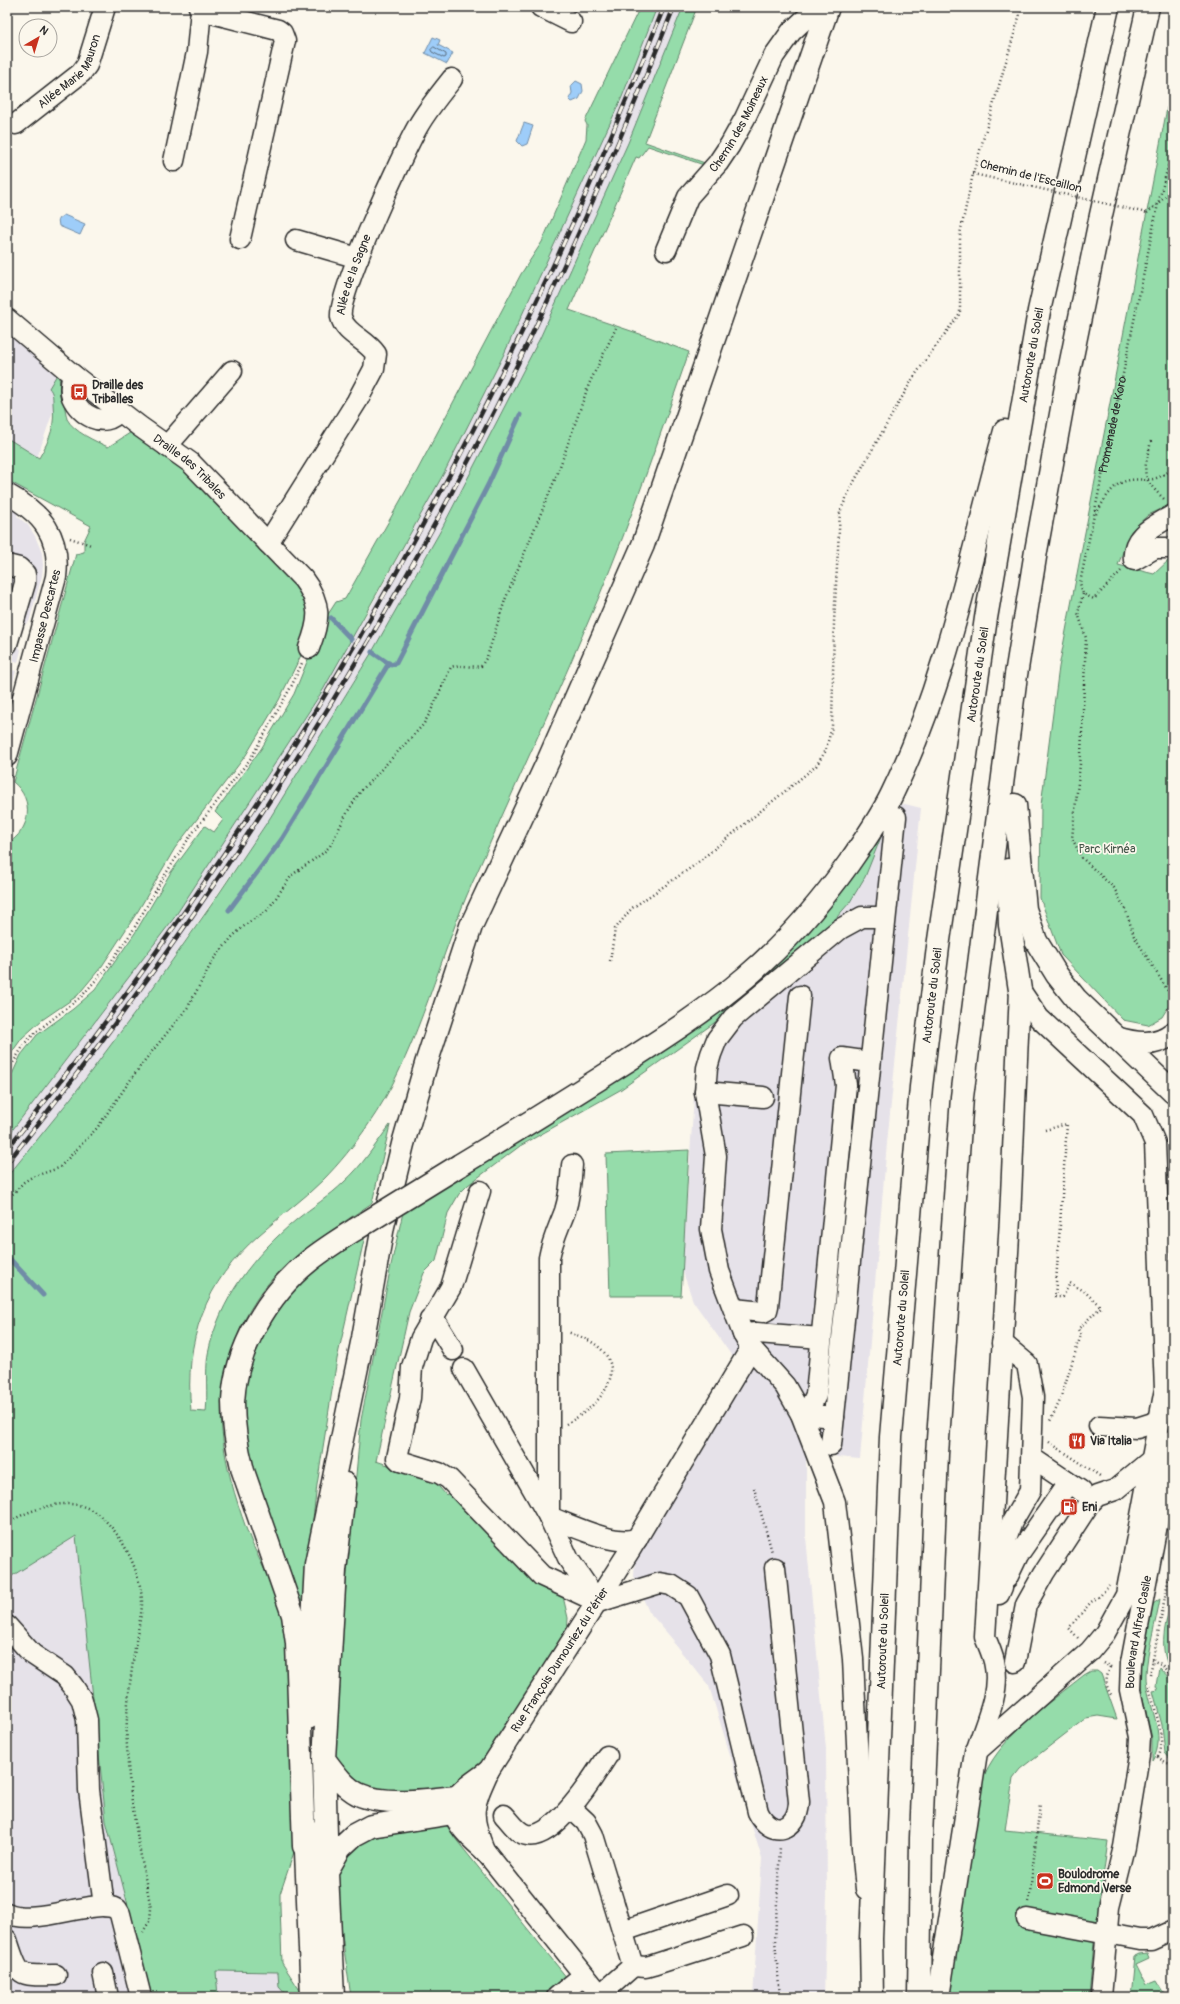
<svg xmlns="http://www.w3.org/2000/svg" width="1180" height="2004" viewBox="0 0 1180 2004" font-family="Pangolin,sans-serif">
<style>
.built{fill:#e6e2e9}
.green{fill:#95dcaa;stroke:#60846a}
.water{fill:#9ecdf9;stroke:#708ca7}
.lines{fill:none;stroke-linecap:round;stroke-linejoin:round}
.shore{stroke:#596c7d;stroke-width:1}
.stream{stroke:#708ca7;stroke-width:5}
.minor-casing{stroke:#2b2b2b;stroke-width:23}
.major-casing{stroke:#2b2b2b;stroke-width:25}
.highway-casing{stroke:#2b2b2b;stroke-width:25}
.path{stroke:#2b2b2b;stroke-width:2.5;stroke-dasharray:1 3;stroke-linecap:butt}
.minor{stroke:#fbf7ec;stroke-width:20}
.major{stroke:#fbf7ec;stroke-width:22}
.highway{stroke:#fbf7ec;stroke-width:22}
.rail-casing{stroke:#2b2b2b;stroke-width:4.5}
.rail{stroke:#fbf7ec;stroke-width:3;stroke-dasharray:9;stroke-linecap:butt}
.highway-bridge-casing{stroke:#2b2b2b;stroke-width:25;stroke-linecap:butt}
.path-bridge{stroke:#2b2b2b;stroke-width:2.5;stroke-dasharray:1 3;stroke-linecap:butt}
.highway-bridge{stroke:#fbf7ec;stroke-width:22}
.labels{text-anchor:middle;stroke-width:3.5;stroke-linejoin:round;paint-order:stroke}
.street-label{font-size:12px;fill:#2b2b2b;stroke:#fbf7ec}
.poi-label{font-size:12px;font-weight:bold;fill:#2b2b2b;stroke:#fbf7ec;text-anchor:start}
.park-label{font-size:12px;fill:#46574b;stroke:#fbf7ec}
</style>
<rect width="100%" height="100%" fill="#fbf7ec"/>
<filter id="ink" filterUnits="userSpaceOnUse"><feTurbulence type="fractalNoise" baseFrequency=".025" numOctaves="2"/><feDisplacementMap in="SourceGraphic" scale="8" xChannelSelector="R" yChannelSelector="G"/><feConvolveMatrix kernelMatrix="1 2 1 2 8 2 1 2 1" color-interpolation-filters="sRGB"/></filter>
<g filter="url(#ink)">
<!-- built -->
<path class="built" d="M657 7H683L628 143 540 338 441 530 373 650 270 818 140 1006 71 1098 7 1177V1137L174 918 323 690 350 640 368 612 444 473 504 354 622 97Z
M7 306 71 359 17 516 28 525 35 536 42 553 43 565 42 576 29 622 19 628 15 640 21 650 18 662 14 661 12 670 16 671 7 702Z
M905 804 921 808 887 1143 860 1459 837 1457 822 1447 806 1446V1537L826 1749 827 1895 824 1997H753L762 1859 709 1686 673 1642 674 1641 649 1612 634 1578 635 1558 734 1359 693 1301 682 1269 696 1068 703 1045 714 1023 829 926 850 902 865 877 893 807Z
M76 1536 106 1821 152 1997H7V1579Z
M215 1971 278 1972 279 1987 288 1997H218Z"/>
<!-- green -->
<path class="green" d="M640 7H657L622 97 504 354 444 473 323 690 174 918 7 1137V1085L21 1055 37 1035 73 1009 95 990 135 933 171 872 205 826 214 832 223 820 215 812 261 749 294 694 323 622 336 602 345 599 417 471 521 274 542 242 586 139 587 125 585 121Z
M683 7H697L645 142 705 163 704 165 648 146 639 158 636 157 569 310 649 337 689 352C660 435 632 518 598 599 556 699 510 796 467 895 436 969 414 1060 368 1125 355 1144 339 1164 323 1180 303 1200 280 1216 259 1235 205 1282 184 1340 191 1411L206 1412C208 1393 205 1373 208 1354 219 1299 254 1255 296 1220 312 1207 330 1196 344 1182 362 1166 375 1145 390 1125L372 1203C343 1223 313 1242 286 1265 242 1304 216 1373 222 1431 225 1464 235 1497 246 1528 254 1551 267 1572 275 1594 282 1612 284 1632 287 1651L295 1849 280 1894V1905L282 1963 301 1992 302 1997H288L279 1987 278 1972 216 1971 218 1997H152L106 1821 76 1536 7 1579V1177L71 1098 140 1006 212 904 270 818 372 652 441 530 540 338 628 143Z
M1173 91V504L1148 515 1131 531 1118 565 1154 574 1169 560H1173V999L1162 1017 1148 1025 1123 1020 1061 955 1040 898 1041 805 1059 667 1167 108Z
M58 373 67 419C74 432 95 441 108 447L133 431 175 459 286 574 311 603 308 641 279 700 246 755 175 848 138 911 102 966 77 996 42 1020 22 1038 7 1059V844C31 830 35 800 13 782L76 554 84 552V541L91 526 7 480V438L39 458C51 437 55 427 53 403 53 397 53 392 49 388Z
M893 807 865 877 850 902 829 926 714 1023 620 1090 520 1146 468 1185 459 1194 448 1213 436 1261 424 1273 409 1312 376 1461 433 1480 446 1495 451 1491 541 1587 561 1588 568 1618 567 1633 487 1760 451 1791 372 1794 337 1766 334 1754 342 1629 361 1420 391 1265 404 1208 730 997Z
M689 1150 681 1296H610L606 1154Z
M366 1231 337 1359 317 1485 303 1603 296 1604 249 1472 239 1405 253 1345 297 1278Z
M1173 1596V1673C1156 1651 1166 1620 1173 1596Z
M1160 1599C1156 1622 1147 1651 1146 1674 1145 1702 1169 1736 1152 1761V1738L1142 1695 1140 1667 1153 1604Z
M1159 1667 1173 1682V1762L1165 1753 1162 1725 1153 1691 1158 1690 1156 1686Z
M1091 1671H1097L1101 1674 1117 1719 1098 1716 1086 1718 1020 1769 1013 1778 1005 1830 1108 1841 1097 1921 1093 1924 1091 1941 1094 1942 1089 1997H946L981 1783C997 1738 1048 1704 1084 1675Z
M438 1823 450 1827 454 1837 567 1978 544 1997H351L337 1900 336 1875 357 1839Z
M1147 1953 1149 1958 1136 1964 1147 1986 1157 1982 1165 1995 1173 1992V1997H1131L1135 1956 1139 1954Z"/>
<!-- water -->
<path class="water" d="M433 37 440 40 438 45 453 53 447 64 425 53Z
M576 81 582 84 583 91 579 99 572 102 569 99 572 93 571 86Z
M524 123 533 126 527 144 522 146 517 141Z
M64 215 85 224 80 235 59 226 58 219Z"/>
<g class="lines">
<!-- shore -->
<path class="shore" d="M434 47 446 54V57L444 58 432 52 431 50Z"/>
<!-- stream -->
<path class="stream" d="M331 618 351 639
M372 652 391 665 396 663 488 485 520 415
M229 910 282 839 389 663
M7 1256 43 1295"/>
<defs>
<g id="minor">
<path d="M199 7 208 12 278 30 282 33 285 41 240 239"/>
<path d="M541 7 571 22"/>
<path id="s2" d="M16 124 81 73 87 65 105 7"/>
<path d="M174 161 197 52 201 9"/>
<path d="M296 240 358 258"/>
<path id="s3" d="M666 250 688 197 718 163 730 145 745 118 774 56 791 32 805 19 826 13"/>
<path id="s4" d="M7 319 73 375 139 426 191 463 303 579C322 604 320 620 309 648"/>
<path d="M73 375C71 382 69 390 72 397 80 415 104 430 119 411"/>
<path d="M167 446 232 371"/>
<path d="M7 494C42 513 61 536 56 577L7 756"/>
<path d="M1173 515C1155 526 1131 535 1134 560L1155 548H1173"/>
<path id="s5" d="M268 543 357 401 374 369 376 354C366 339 345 334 341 317 337 295 403 152 418 126 427 110 440 94 452 79"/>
<path d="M7 565 19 568 25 574V583L7 644"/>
<path d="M705 1092 763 1097"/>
<path d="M572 1165C571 1181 570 1195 565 1211 559 1227 552 1241 549 1258V1517C572 1525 612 1546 637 1539"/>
<path d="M480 1191 451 1287 421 1338 412 1367 410 1398 397 1458 400 1461 439 1473 449 1479 542 1576 598 1602 660 1583 671 1585 688 1596 720 1655 758 1812C771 1839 798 1831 799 1802L775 1568"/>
<path d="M734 1309 763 1312 767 1310 768 1306 800 996"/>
<path d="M430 1320 437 1324 453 1350"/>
<path d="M743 1334 757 1333 821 1338"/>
<path d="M464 1369 549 1517 569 1560 597 1601"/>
<path d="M834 1417 801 1414 811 1405 816 1395 846 1085 842 1058 870 1062"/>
<path d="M1099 1426 1137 1428 1159 1421"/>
<path d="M831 1445 896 817"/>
<path d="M1032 1458 1081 1491"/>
<path d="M1007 1578 1018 1555 1068 1483"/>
<path d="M999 1594 1002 1587 1007 1536 1012 1522 1030 1491 1033 1397 1027 1364 1002 1343"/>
<path d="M7 1626 32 1654 65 1676 73 1686 82 1700 87 1720 89 1790 104 1906"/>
<path d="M1015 1662 1026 1605 1044 1573 1089 1504 1097 1496 1115 1490 1151 1460"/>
<path d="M976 1752 1090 1651 1105 1633 1126 1595 1165 1389 1155 1143 1143 1115 1039 1018 1020 990"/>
<path d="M976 1752C984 1726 1000 1694 995 1667 994 1657 989 1647 985 1637L1010 1219 1020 990"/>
<path id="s6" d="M489 1770 630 1550 751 1348"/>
<path d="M489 1770C473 1805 469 1813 484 1850 471 1839 443 1815 457 1796 465 1786 479 1778 489 1770Z"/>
<path d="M571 1808 586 1822 593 1835 633 1966 600 1995"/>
<path d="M504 1815C511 1822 517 1833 527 1835 554 1841 595 1775 607 1756"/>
<path d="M484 1850 602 1997"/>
<path d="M866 1889 862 1848 853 1659 835 1502 801 1414 785 1386 751 1348 743 1334 719 1271 711 1229 716 1156 705 1092 707 1068 711 1054 717 1039 733 1018 840 929 862 917H885"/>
<path d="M7 1913C36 1927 94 1897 117 1909L120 1914 141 1997"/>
<path d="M1027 1919 1140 1940H1151L1173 1930"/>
<path d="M623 1931 728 1895"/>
<path d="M7 1940C19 1977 17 1976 56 1975"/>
<path d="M633 1966 646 1967 653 1965 743 1936"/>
<path d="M103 1973 108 1997"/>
<path d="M557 1997 584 1975"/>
<path id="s7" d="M1101 1997 1109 1907 1124 1847 1139 1755 1140 1737 1130 1690 1131 1663 1173 1440"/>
</g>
<path id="major" d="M308 1718 316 1564 363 1338 383 1226 403 1144 426 1064 471 926 549 759 643 545 828 7
M324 1759C333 1771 344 1787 358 1794 386 1807 435 1799 465 1796L472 1801 474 1805 466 1811 371 1826 354 1835 340 1848 327 1871
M305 1827 312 1997
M333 1997 327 1873 324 1759 335 1570 345 1484"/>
<g id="highway">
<path d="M1015 805 1025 909 1036 941 1057 975 1076 999 1173 1092"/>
<path d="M1008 870 1010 925 1020 990"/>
<path d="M1116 1038C1136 1044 1156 1047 1173 1033"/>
<path d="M460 1165C506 1137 553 1108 599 1079 649 1047 700 1016 746 977 785 944 819 905 849 863 864 841 880 819 892 794 948 679 971 553 1005 431"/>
<path d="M304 1846 297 1643 293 1615 243 1471C237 1448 233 1425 233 1402 235 1349 269 1293 309 1261 324 1249 340 1239 356 1229"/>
<path id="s8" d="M872 1997 871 1939 891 1437 921 1087 938 947 986 618 1039 311 1108 7"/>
<path d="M919 1997 921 1838 937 1454 962 1097 1016 675 1036 551 1067 381 1101 215 1148 7"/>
<path d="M938 1997 976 1752"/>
</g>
</defs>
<!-- minor casing -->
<use href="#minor" class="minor-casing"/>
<!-- major casing -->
<use href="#major" class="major-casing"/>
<!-- highway casing -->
<use href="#highway" class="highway-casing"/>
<!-- path -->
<g class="path">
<path d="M973 174 1024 185"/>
<path d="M1147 213 1173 190"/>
<path d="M1173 257 1171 266 1173 274"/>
<path d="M1151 441C1144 474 1139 475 1164 499"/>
<path d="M1096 514C1102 504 1109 490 1119 484 1130 477 1142 481 1153 479 1161 477 1167 473 1173 468"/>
<path d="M70 538 91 545"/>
<path id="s1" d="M1121 571 1094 599 1083 594 1080 583 1158 204 1173 148"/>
<path d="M1083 594 1078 613 1086 638 1081 755 1072 838 1082 858 1114 888 1126 911 1134 936 1168 991 1173 1003"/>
<path d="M7 775 13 777"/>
<path d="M610 961 615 929 632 908 692 867 816 766 825 752 832 727 834 622 840 512 851 487 913 378 960 313V234L973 174 1022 7"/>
<path d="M7 1073 25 1043 36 1032 82 996 108 966 132 932 161 881 191 835 251 758 292 685 302 663"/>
<path d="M1045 1130 1067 1124 1055 1297H1063L1070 1283 1084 1291 1101 1307 1078 1329 1081 1335 1059 1403 1050 1421"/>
<path d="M7 1200 24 1182 32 1177 59 1168 97 1128 141 1065 188 1007 213 960 233 936 249 922 266 912 292 875 323 853 330 846 348 811 360 792 423 725 430 713 451 667C460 664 470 668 481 666L487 657 505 600 558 472 589 384 616 328"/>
<path d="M566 1424C616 1397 635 1351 567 1332"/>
<path d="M1049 1442 1100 1476"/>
<path d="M754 1488 772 1552"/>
<path d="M7 1523C27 1511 59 1499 82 1506 116 1516 143 1573 142 1605 141 1617 138 1629 136 1641 131 1676 125 1711 127 1747 129 1800 141 1856 151 1909L150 1920 143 1932"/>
<path d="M1078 1638 1069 1628 1091 1602 1100 1596 1109 1585"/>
<path d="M1152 1660 1161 1664 1173 1678"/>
<path d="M1103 1663 1113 1668"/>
<path d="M1110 1667C1106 1679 1104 1685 1112 1696"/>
<path d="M1150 1675 1173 1555"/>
<path d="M1149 1686C1152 1703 1168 1742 1158 1757"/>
<path d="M1157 1757 1167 1763 1173 1764"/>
<path d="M1029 1902 1040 1803"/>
<path d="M780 1997 775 1940 780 1846"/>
<path d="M1037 1997 1038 1992"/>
</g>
<!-- minor -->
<use href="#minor" class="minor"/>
<!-- major -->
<use href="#major" class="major"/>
<!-- highway -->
<use href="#highway" class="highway"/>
<defs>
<path id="rail" d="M7 1149C287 802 501 421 664 7
M7 1163C208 913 383 641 523 353 578 239 627 124 674 7"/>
</defs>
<!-- rail casing -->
<use href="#rail" class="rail-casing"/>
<!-- rail -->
<use href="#rail" class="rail"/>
<defs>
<path id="highway-bridge" d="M356 1229 460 1165"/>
</defs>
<!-- highway-bridge casing -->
<use href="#highway-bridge" class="highway-bridge-casing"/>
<!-- path-bridge -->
<path class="path-bridge" d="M1024 185 1147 213"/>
<!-- highway-bridge -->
<use href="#highway-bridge" class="highway-bridge"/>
</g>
</g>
<!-- icons -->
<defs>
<symbol id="bus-square" viewBox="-11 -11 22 22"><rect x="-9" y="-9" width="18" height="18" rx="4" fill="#c8321e" stroke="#fbf7ec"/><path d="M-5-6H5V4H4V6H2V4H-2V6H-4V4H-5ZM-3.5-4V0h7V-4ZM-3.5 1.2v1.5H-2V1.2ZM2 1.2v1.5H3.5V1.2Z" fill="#fff"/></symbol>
<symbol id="restaurant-square" viewBox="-11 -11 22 22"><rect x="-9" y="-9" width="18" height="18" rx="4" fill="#c8321e" stroke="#fbf7ec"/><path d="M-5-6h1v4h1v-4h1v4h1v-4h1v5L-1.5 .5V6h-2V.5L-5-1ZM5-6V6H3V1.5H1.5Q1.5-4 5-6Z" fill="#fff"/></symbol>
<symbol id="fuel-square" viewBox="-11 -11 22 22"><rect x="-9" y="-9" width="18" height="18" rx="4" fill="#c8321e" stroke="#fbf7ec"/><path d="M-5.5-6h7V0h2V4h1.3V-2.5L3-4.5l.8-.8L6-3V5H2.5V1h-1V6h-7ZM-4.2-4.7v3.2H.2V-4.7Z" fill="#fff"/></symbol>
<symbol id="stadium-square" viewBox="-11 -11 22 22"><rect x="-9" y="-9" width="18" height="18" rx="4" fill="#c8321e" stroke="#fbf7ec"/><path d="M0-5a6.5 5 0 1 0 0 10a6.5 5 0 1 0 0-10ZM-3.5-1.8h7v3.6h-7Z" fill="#fff"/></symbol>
</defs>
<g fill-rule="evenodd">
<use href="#bus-square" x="69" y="382" width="20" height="20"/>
<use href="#restaurant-square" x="1067" y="1431" width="20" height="20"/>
<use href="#fuel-square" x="1059" y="1497" width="20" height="20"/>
<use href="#stadium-square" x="1035" y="1871" width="20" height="20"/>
</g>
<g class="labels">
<!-- street labels -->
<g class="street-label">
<text dy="4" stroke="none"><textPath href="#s2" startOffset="77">Allée Marie Mauron</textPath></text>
<text dy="4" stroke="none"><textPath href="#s3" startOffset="147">Chemin des Moineaux</textPath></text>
<text transform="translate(1031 176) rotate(14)" y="4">Chemin de l'Escaillon</text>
<text dy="4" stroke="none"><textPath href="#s5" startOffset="315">Allée de la Sagne</textPath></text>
<text dy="4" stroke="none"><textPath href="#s8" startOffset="1652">Autoroute du Soleil</textPath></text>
<text dy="4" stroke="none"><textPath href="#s1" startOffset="224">Promenade de Koro</textPath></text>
<text dy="4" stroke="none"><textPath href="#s4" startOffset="235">Draille des Tribales</textPath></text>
<text transform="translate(45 616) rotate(-76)" y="4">Impasse Descartes</text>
<text dy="4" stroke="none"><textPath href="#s8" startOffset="1328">Autoroute du Soleil</textPath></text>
<text dy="4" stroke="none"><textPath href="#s8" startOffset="1004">Autoroute du Soleil</textPath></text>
<text dy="4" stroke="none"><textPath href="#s8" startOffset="680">Autoroute du Soleil</textPath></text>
<text dy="4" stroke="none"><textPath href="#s7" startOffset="370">Boulevard Alfred Casile</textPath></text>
<text dy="4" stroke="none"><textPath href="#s8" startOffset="356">Autoroute du Soleil</textPath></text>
<text dy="4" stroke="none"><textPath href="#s6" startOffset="131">Rue François Dumouriez du Périer</textPath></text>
</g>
<!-- poi labels -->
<g class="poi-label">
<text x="92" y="389">Draille des<tspan x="92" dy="14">Triballes</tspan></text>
<text x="1090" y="1445">Via Italia</text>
<text x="1082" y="1511">Eni</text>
<text x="1058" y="1878">Boulodrome<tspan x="1058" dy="14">Edmond Verse</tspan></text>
</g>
<!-- park labels -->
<g class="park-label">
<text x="1107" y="853">Parc Kirnéa</text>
</g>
</g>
<!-- margin -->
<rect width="1180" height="2004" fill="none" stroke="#fbf7ec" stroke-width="24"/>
<rect x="12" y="12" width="1156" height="1980" fill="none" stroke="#2b2b2b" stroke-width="1.5" filter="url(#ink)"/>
<!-- north arrow -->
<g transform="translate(38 38) rotate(38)"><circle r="19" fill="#fbf7ec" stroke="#a8a59f"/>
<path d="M0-3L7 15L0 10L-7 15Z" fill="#c8321e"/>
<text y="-6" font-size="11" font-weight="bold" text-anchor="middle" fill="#2b2b2b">N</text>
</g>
</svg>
